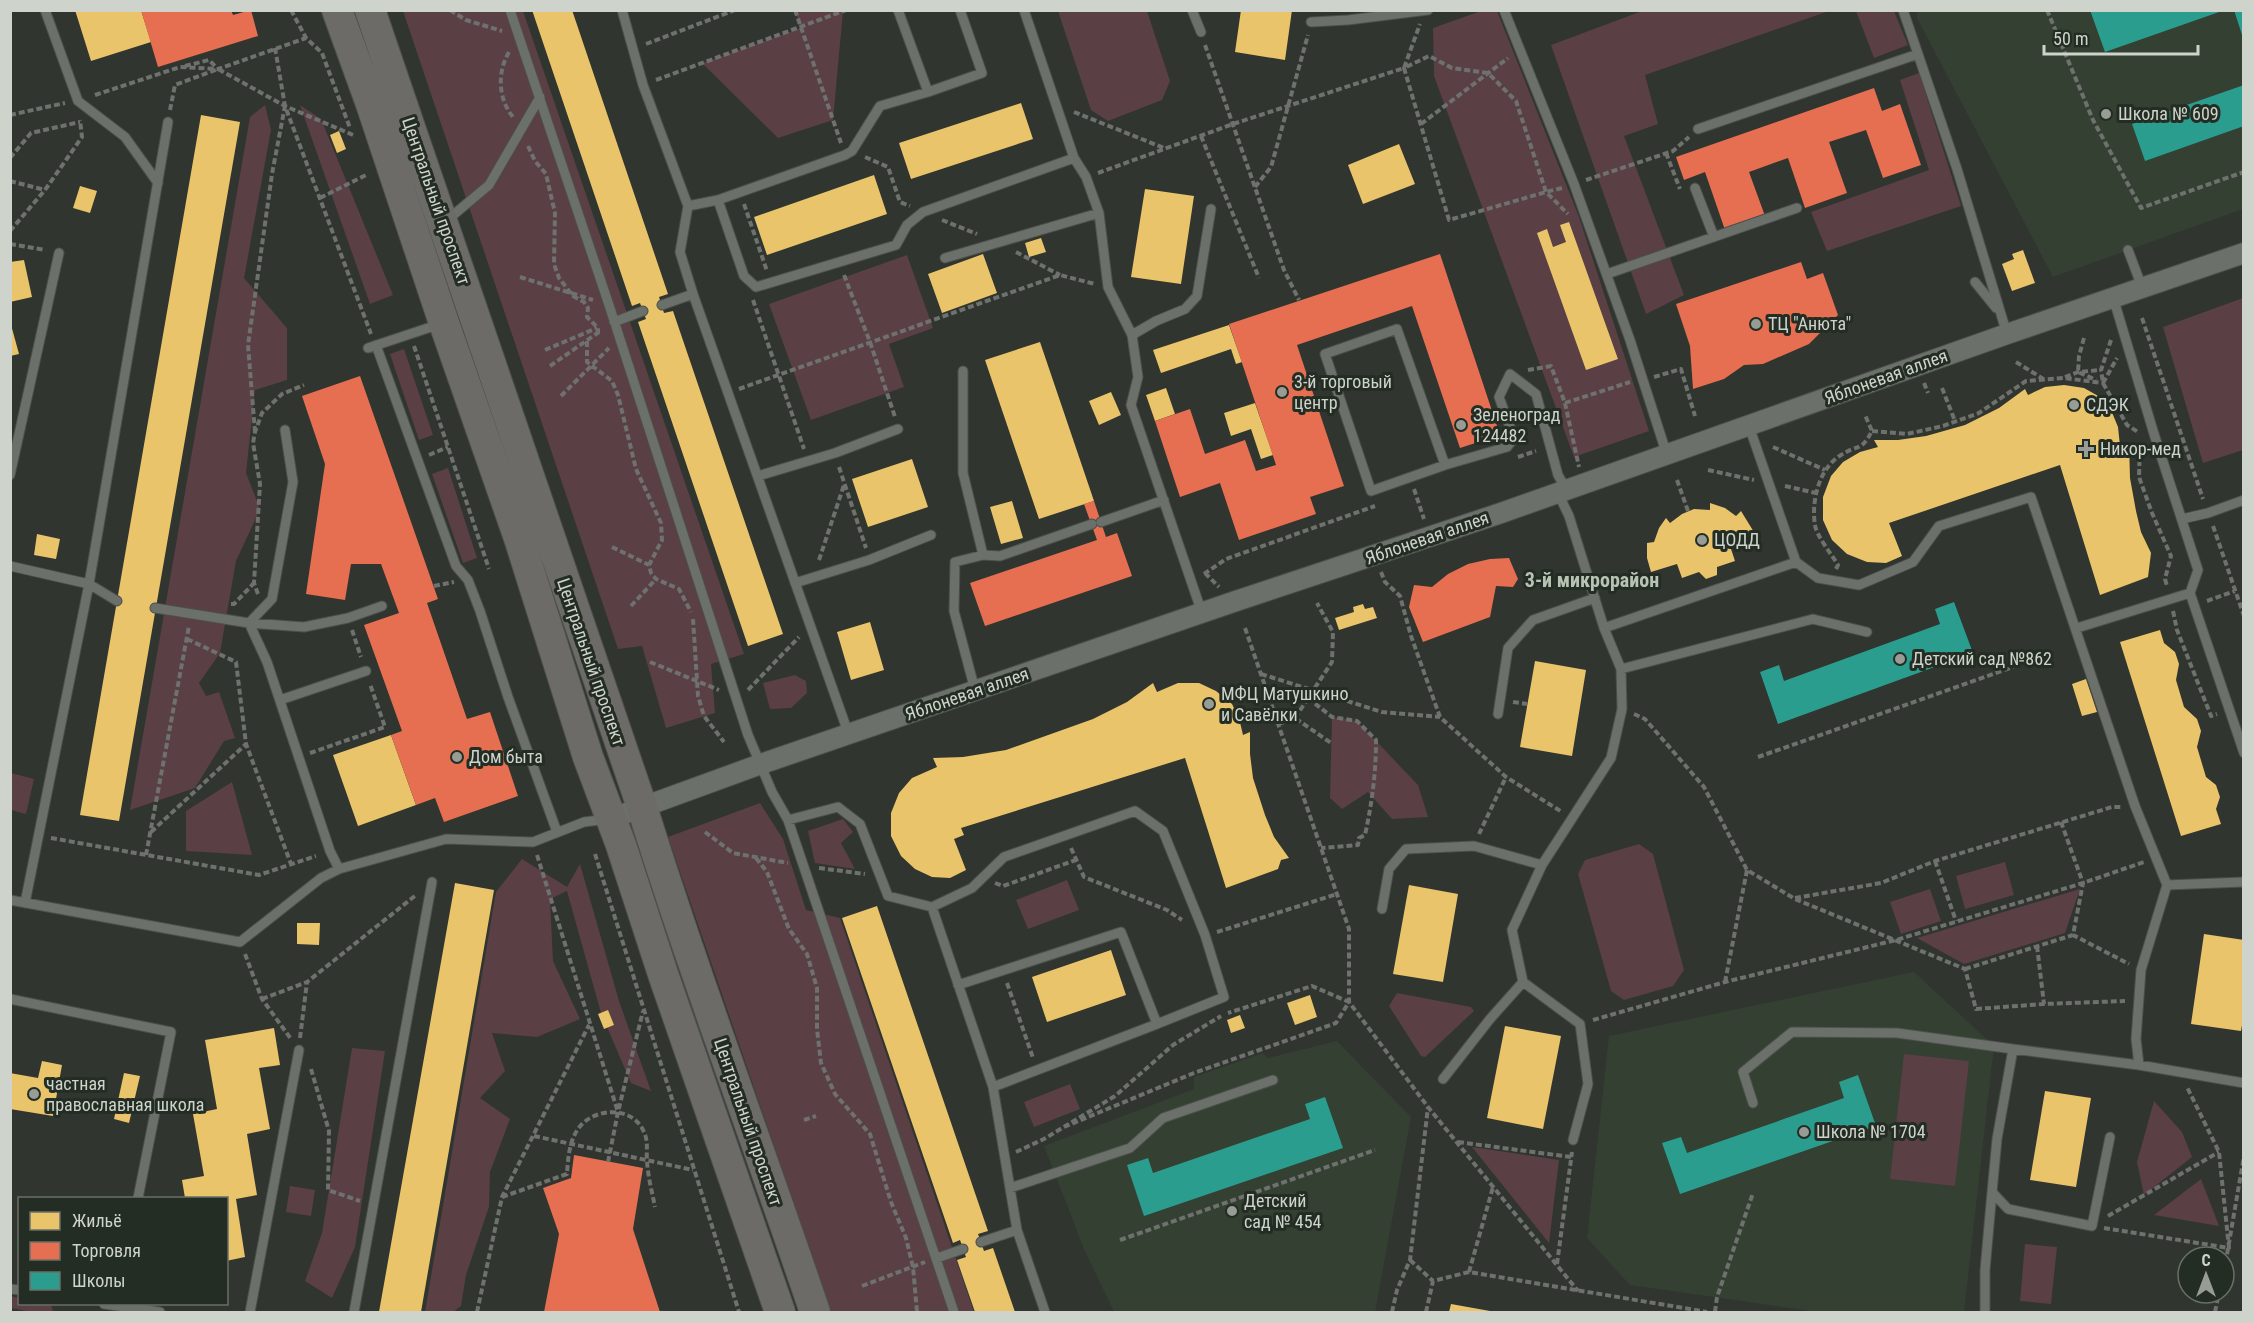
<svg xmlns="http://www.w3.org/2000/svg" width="2254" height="1323" viewBox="0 0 2254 1323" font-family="'Roboto Condensed',sans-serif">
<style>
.built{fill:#344032}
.green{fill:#5a3f45}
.homes{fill:#e9c46a}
.shops{fill:#e76f51}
.schools{fill:#2a9d8f}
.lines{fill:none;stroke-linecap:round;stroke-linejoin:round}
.lane-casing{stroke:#4c504b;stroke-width:11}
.street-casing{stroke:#4c504b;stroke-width:22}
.primary-casing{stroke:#4c504b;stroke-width:32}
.path{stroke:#6e716d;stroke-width:4;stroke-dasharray:6 3;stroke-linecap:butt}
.lane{stroke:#6c706b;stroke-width:9}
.street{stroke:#6c706b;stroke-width:20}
.primary{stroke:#6c6b68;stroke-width:30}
.poi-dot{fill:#979c95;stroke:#242d23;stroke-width:2}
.labels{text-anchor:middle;stroke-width:6;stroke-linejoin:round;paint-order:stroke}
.poi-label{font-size:18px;fill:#ced3cc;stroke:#242d23;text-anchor:start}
.street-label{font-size:18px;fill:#ced3cc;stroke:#242d23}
.neighbourhood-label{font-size:20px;font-weight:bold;fill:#b8c3b5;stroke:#242d23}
</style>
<rect width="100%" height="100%" fill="#30352f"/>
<!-- built -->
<path class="built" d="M1917 11H2243V209L2053 277 1917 18Z
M1914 972 1994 1046 1964 1312H1818L1630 1285 1587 1238 1609 1036Z
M1337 1041 1411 1117 1375 1312H1114L1084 1249 1044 1146 1194 1089V1077L1263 1053 1268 1058Z"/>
<!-- green -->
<path class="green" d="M403 11H523L744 654 711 664 715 713 666 728 642 646 618 649Z
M795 11H843L833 120 778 138 702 63 801 28Z
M1058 11H1147L1170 81 1162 100 1108 121 1091 110Z
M1481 11H1497L1579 217 1649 431 1574 457 1434 76 1433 28Z
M1642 11H1829L1645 75 1658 124 1624 136 1684 295 1646 314 1551 45Z
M1856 11H1894L1908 45 1874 58Z
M1919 73 1961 206 1827 251 1811 212 1929 170 1900 80Z
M265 105 271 130 244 278 287 328V380L255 390 246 473 260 509 236 561 220 653 199 683 206 696 219 692 235 738 224 741 195 788 130 810 250 117Z
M300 105 321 119 393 295 370 304Z
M907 255 933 328 889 344 904 387 811 420 769 304Z
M2243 298V450L2203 463 2163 327Z
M404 349 433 435 419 440 390 354Z
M448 468 477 558 463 563 432 474Z
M795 675 806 681 807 693 791 708 770 709 763 683Z
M1332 717 1357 721 1418 785 1428 817 1392 819 1368 792 1342 809 1330 798Z
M11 773 34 779 26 814 11 810Z
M232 782 252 855 186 851V811Z
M760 803 783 839 806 910 840 918 974 1312H831L668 837Z
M843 819 853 832 841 843 855 869 815 863 808 831Z
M1639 844 1653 854 1684 970 1673 986 1624 1000 1611 991 1578 874 1585 860Z
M522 859 567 887 580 864 619 1001 651 1091 631 1083 601 1013 567 891 550 899 553 961 580 1019 537 1037 492 1033 505 1071 480 1098 510 1119 490 1172 489 1207 466 1275 461 1306 453 1312H425L496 892Z
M2005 862 2014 895 1965 909 1956 876Z
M1067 880 1079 910 1028 929 1016 900Z
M1930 889 1941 921 1901 934 1890 902Z
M2080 889 2065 933 1964 964 1917 938Z
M1397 993 1471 1007 1474 1011 1425 1057 1421 1056 1389 1006Z
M352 1048 385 1051 355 1247 332 1298 305 1281 322 1233Z
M1904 1054 1969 1061 1955 1186 1890 1179Z
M1070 1084 1080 1109 1034 1127 1024 1102Z
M2154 1101 2182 1132 2192 1157 2144 1195 2137 1162Z
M1472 1147 1559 1160 1549 1243Z
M2201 1179 2219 1226 2154 1215Z
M290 1186 315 1190 311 1216 286 1212Z
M2025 1244 2057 1247 2051 1304 2020 1301Z
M11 1296 19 1298 20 1304H51L53 1312H32L11 1308Z"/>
<!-- homes -->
<path class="homes" d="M75 10H141L151 42 91 61Z
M532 10H572L668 294 659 297 664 313 673 311 783 634 748 646 638 322 646 319 640 303 632 306Z
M1241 10H1292L1285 60 1235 52Z
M1021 103 1033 139 911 179 899 143Z
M201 115 240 122 119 821 80 815Z
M339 131 346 149 337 153 330 135Z
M1399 144 1415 184 1363 204 1348 165Z
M874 175 887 214 767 255 754 217Z
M80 186 97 191 90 213 73 208Z
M1145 189 1194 196 1181 284 1131 277Z
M1569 222 1618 359 1586 370 1537 233 1547 229 1553 247 1566 242 1560 225Z
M1041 238 1046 252 1029 257 1025 243Z
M2023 250 2035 283 2012 291 2002 264 2014 259 2012 254Z
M983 254 997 293 942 313 928 274Z
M24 260 32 297 10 302V262Z
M10 321 19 354 10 356Z
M1229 325 1242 362 1236 364 1231 349 1161 373 1153 350Z
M1040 342 1094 501 1039 519 985 360Z
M2064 385 2084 388 2100 397 2111 410 2118 427 2120 446 2129 442 2130 478 2136 511 2141 532 2151 553 2148 577 2100 595 2060 465 1889 523 1902 556 1886 563 1867 562 1847 554 1832 540 1823 520V497L1831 476 1843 462 1860 452 1878 447 1874 440H1898L1926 436 1965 425 1999 408 2025 389 2028 395 2045 387Z
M1166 388 1175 414 1155 421 1146 395Z
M1111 392 1121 415 1099 425 1089 401Z
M1255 403 1273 455 1261 459 1251 429 1231 436 1224 413Z
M912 459 928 507 868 527 852 479Z
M1012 501 1023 538 1001 544 990 507Z
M1710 503 1725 508 1736 516 1741 511 1757 537 1730 546 1735 561 1717 567V575L1706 579 1699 572 1682 578 1677 564 1651 572 1647 558V543L1654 542 1659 528 1666 518 1670 523 1682 514 1694 509 1710 510Z
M37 534 60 539 56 559 34 555Z
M1363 604 1365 609 1373 607 1377 618 1339 630 1335 618 1354 612 1353 607Z
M870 622 884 670 851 680 837 632Z
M2160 630 2164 643 2175 652 2179 664 2176 680 2184 707 2197 719 2201 731 2197 747 2206 777 2216 785 2220 797 2216 809 2221 824 2181 836 2120 642Z
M1535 661 1586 670 1572 756 1520 747Z
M2086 679 2097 712 2082 716 2072 684Z
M1153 683 1157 692 1178 683H1199L1216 691 1232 704 1239 718 1243 735 1250 732V754L1253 778 1265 815 1274 837 1289 858 1281 860 1278 869 1226 888 1185 758 961 828 964 835 954 839 966 870 950 878 932 877 915 869 901 856 891 836V813L899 793 912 778 937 767 933 758 963 757 1006 750 1093 719 1127 702Z
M391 735 416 805 358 826 333 755Z
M455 883 494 890 421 1312H379Z
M1409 885 1458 894 1443 982 1393 974Z
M877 906 988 1231 978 1234 984 1251 993 1248 1015 1312H975L957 1260 966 1257 960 1240 953 1243 842 918Z
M297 923H320L319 945 297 944Z
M2204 934 2244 940V1014L2241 1031 2191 1024Z
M1111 950 1126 995 1047 1022 1032 977Z
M1310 995 1317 1017 1295 1025 1287 1003Z
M608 1010 614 1025 604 1029 598 1014Z
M1240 1015 1245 1028 1231 1033 1227 1020Z
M1505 1026 1561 1036 1543 1129 1487 1118Z
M274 1028 280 1065 259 1068 270 1129 247 1134 257 1195 236 1199 245 1257 226 1261V1198H185L182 1180 204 1176 193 1114 217 1109 205 1040Z
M42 1061 62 1065 53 1116 10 1109V1073L38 1078Z
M124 1073 140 1076 129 1123 114 1119Z
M2045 1091 2091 1098 2076 1187 2030 1180Z
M1451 1304 1490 1311V1312H1449Z"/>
<!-- shops -->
<path class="shops" d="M141 10H231L233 15 251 10 258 36 158 67Z
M1874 88 1882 111 1900 104 1921 165 1883 178 1866 130 1829 142 1847 193 1805 208 1788 158 1749 172 1765 216 1725 230 1705 172 1684 180 1676 157Z
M1440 254 1500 435 1460 448 1412 306 1297 345 1344 486 1310 497 1316 514 1239 540 1220 483 1180 497 1155 421 1190 409 1205 454 1245 440 1256 471 1276 465 1229 324Z
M1801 262 1807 279 1823 273 1838 315 1809 344 1763 364 1744 365 1724 379 1693 389 1690 346 1676 304Z
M360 376 438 599 427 603 467 719 490 712 518 796 444 822 435 798 416 805 391 735 402 731 364 625 399 613 381 564H351L345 600 306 594 325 464 302 396Z
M1094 501 1106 537 1117 533 1132 576 985 626 970 583 1097 540 1084 504Z
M1509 558 1518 579 1513 587 1496 586 1490 617 1423 642 1409 607 1414 585 1432 587 1448 574 1468 564 1490 559Z
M574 1155 643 1168 633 1229 660 1312H544L559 1234 543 1188 571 1178Z"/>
<!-- schools -->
<path class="schools" d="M2090 10H2222V11L2105 52Z
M2234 10H2244V38H2243Z
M2244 85V126L2145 161 2132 124Z
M1954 602 1973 653 1778 724 1760 672 1779 665 1784 681 1940 624 1935 609Z
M1858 1075 1876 1126 1680 1194 1662 1143 1681 1137 1687 1153 1844 1098 1839 1082Z
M1325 1097 1343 1148 1144 1216 1127 1165 1148 1158 1153 1173 1310 1119 1305 1104Z"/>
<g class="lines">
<defs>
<path id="lane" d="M45 10 78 101 125 137 158 183
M510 10 609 305 748 735 772 792 788 820 954 1312
M622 10 643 85 688 206 680 252 693 294 849 735
M898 10 928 92
M1024 10 1074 158 1086 177 1099 213 1108 287 1132 335 1138 377 1131 405 1202 613
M1192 10 1201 32
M1504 10 1574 184 1630 340 1667 455
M1903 10 1957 169 2007 334
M1311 22 1348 20 1428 10
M1698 129 1918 54
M1695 188 1714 237
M718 200 744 276 756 287 896 245 907 225 923 212 1074 158
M688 206 718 200 845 155 852 151 880 106 928 92 982 73 960 10
M446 221 489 185 540 97
M2128 250 2142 287
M945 258 1099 213
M1607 274 1797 208
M1975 282 1996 308
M2113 297 2154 434 2198 570 2190 593 2244 753
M662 305 693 294
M614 322 643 311
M1132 335 1156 321 1185 309 1197 296 1211 209
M376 345 456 566 468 580 480 611 508 697 557 832
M368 348 440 324
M963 371V473L983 555
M1749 426 1796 562 1818 578 1859 585 1913 562 1939 526 2031 497 2135 806 2167 885 2141 970 2136 1039 2139 1065
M285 430 293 482 272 599 249 623 267 662 330 851 339 869
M1445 465 1397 329 1325 354 1371 491 1445 465 1507 447 1514 438 1499 397 1510 374 1536 394 1558 475 1566 489
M10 475 59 253
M758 476 835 453 898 429
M1558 493 1569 516 1604 628 1621 669 1622 709 1611 758 1542 865 1512 930 1523 982 1580 1024 1588 1084 1573 1140
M2182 519 2208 513 2244 500
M1101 522 1164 500
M10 566 89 584 117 601
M795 583 869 560 931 535
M155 608 249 623 304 627 348 618 382 606
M1604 628 1796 562
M2077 628 2190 593
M1621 669 1813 619 1867 632
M975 690 954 611 955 562 983 555 1000 556 1092 524
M280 700 366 671
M1498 714 1508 648 1533 620 1595 598
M788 820 838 807 860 824 888 896 932 907 972 888 1004 857 1135 811 1163 831 1205 935 1224 997 1157 1024
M2167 885 2244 882
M10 900 240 942 321 878 339 869 446 839 533 842 584 822 608 819
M25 903 89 584 168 122
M932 907 993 1087 1017 1230 1045 1312
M1382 909 1389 869 1406 849 1474 846 1542 865
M958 985 1121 932 1157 1024 993 1087
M10 999 171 1032 138 1198
M1443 1079 1490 1019 1523 982
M1753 1103 1743 1072 1792 1032 1897 1033 2013 1049
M2110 1137 2092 1226 2008 1209 1992 1192 1997 1139 2013 1049 2139 1065 2244 1083
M1010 1188 1130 1148 1163 1118 1273 1080
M981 1242 1017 1230
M937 1258 963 1249
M10 1289 20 1290
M104 1304 160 1312
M250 1312 299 1050
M354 1312 432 882
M1985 1312V1270L1992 1192"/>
<path id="street" d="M610 819 761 764 1236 601 1501 513 2007 334 2244 253"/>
<path id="primary" d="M337 10 371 104 444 323 519 538 588 757 621 845 663 974 780 1312
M370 10 642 807C695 977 758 1144 815 1312"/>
</defs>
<!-- lane casing -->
<use href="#lane" class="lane-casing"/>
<!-- street casing -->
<use href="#street" class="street-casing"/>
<!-- primary casing -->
<use href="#primary" class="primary-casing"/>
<!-- path -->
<path class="path" d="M291 10 306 38 322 53 350 128
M450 10 466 20 502 31
M795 10 841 143
M2047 10 2093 120 2141 208 2244 172
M646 44 735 10
M1205 45 1284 270 1299 300
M275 48 285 106 371 334
M509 52C497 72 498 99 513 117
M185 66 209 60 217 68
M656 80 846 10
M95 95 180 67 218 69 306 38
M170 110 175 85 218 69 285 106 353 135
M1074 112 1164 148
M10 115 65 103
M1421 124 1508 58
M1201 136 1259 278
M528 146 535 161 546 174 555 213 554 264 559 278 573 296 584 302 588 308 587 317 598 328V333
M1666 153 1680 189
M865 157 888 167 900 202 910 206
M10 158 31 133 80 122
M1098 173 1233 124 1404 68 1420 24
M1586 180 1673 151 1689 137
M10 181 45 190
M1255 187 1271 167 1308 35
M1562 188 1546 192 1449 220 1404 68 1429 56 1452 68 1488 73 1516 101 1546 192 1568 214
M320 198 366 175
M744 204 767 271
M942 220 977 234
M10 231 45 190 82 137 80 120
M10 244 45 250
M1016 252 1060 275
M844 275 870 342 895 417
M520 277 593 300
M753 300 804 449
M2142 318 2203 499
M2084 338 2079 356 2078 372 2096 380
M2111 340 2101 370 2103 383 2127 425 2138 432
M587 341V362L612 381 618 395 636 469 661 523 662 540 649 565 651 573 656 579 679 589 691 612
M414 346 489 569
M545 350 597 328
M2016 362 2045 380
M550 366 599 332
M1528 370 1551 366 1565 403 1630 382
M1654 377 1681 369 1695 416
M2065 377 2078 372 2101 370
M1924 383 1928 393
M2103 383 2117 358
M1942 388 1955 421
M739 389 1060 275 1095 284
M561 396 609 348
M1565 403 1579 467
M1872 431 1907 434 1943 426 1979 413 2026 381 2064 378 2103 383
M255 432 248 345 272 174 285 106
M2140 442 2139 477 2152 513 2171 556 2165 579 2167 586
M1773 447 1825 470
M429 455 448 447
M1518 457 1536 451
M839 467 866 548
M1708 470 1754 480
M1677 480 1688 511
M1785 486 1816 493
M1414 489 1424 519
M2213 526 2244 616
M612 547 649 565
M819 560 844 485
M1836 569 1838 565C1832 555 1816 535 1815 525 1811 501 1819 468 1841 455 1858 444 1861 452 1872 431L1865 415
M1381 572 1385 582 1400 596 1411 636 1440 717 1506 777 1562 812
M1205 573 1219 587
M1204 574 1226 559 1375 506
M434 586 454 582
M258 594 254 583 260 484 253 443 255 432 262 413 282 394 304 385
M2207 601 2235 591
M231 604H234L254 583
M631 606 656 579
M2173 611 2177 630 2211 716 2217 714
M693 619 698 696 704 716 724 742
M1245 628 1349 929V1002L1428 1107 1578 1291
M352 630 361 657
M187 639 236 662 246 744 291 864
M650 662 719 690
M1261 674 1382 712 1440 717
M748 690 799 637
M1308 698 1332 717 1357 721 1376 740C1376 773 1372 803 1365 835L1359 838 1358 845 1321 848
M1513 702 1527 704
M1634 714 1645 719 1704 787 1747 870 1795 899 1965 969 1976 1009 2044 1004 2125 1001
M1295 718 1332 662 1333 632 1317 603
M1279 724 1295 718 1331 743
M310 753 385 727 370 684
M1758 757 2013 667
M2061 822 2083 883 2073 935 2129 964
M151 832 246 744
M705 832 733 853 788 863
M1479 834 1506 777
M51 838 259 875 316 856
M1071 848 1084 877 1167 910 1182 920
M595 854 739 1312
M146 855 189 626
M537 855 618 1112
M756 858 767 872 789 929 807 954 817 988V1029L821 1063 835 1094 870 1134 891 1202 906 1238 913 1267 917 1312
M1935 861 1956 921
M819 868 865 874
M995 883 1003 886 1076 860
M1795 898 1881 883 1935 861 2112 807H2122
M1217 932 1337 894
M2037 946 2044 1004
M245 954 262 999 291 1039
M1965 969 2073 935
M1725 982 1747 870
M1007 983 1033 1058
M262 999 307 982 416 895
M1593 1020 1725 982 1896 940 2083 883 2144 862
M300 1038 307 982
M311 1069 329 1131 328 1190 360 1201
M804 1120 816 1116
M1064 1127 1194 1073 1336 1023 1349 1002 1312 986 1228 1013
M534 1136 693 1170
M1458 1142 1571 1157
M1016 1152 1044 1139 1115 1096 1173 1045 1221 1016
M608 1162 618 1112 643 1011
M502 1197 567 1174C568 1159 569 1142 578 1129 592 1108 631 1105 643 1130 649 1141 646 1150 647 1161 648 1177 652 1192 655 1207
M2108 1216 2219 1152
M2104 1228 2229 1248 2219 1152 2187 1087
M1120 1240 1375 1150
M1410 1260 1433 1281
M1557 1264 1572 1152
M1469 1272 1493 1187
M2224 1272 2244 1156
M862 1286 925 1262
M477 1312 502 1197 589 1025
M1392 1312 1397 1290 1410 1260 1428 1107
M1426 1312 1433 1281 1469 1272 1707 1312
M1715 1312 1717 1297 1753 1193
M2215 1312 2219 1293"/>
<!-- lane -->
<use href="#lane" class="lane"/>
<!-- street -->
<use href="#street" class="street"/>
<!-- primary -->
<use href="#primary" class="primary"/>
</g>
<!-- markers -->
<g class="poi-dot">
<circle cx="2106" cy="114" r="6"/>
<circle cx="1756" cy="324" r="6"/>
<circle cx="1282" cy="392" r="6"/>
<circle cx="2074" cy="405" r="6"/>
<circle cx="1461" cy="425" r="6"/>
<path d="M2083 440h6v6h6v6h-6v6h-6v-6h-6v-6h6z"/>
<circle cx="1702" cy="540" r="6"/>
<circle cx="1900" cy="659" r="6"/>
<circle cx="1209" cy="704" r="6"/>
<circle cx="457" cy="757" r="6"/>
<circle cx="34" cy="1094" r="6"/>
<circle cx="1804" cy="1132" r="6"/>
<circle cx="1232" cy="1211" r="6"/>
</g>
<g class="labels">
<!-- poi labels -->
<g class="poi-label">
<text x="2118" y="120">Школа № 609</text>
<text x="1768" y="330">ТЦ "Анюта"</text>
<text x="1294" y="388">3-й торговый<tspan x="1294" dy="21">центр</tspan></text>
<text x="2086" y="411">СДЭК</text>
<text x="1473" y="421">Зеленоград<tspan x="1473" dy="21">124482</tspan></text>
<text x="2100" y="455">Никор-мед</text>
<text x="1714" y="546">ЦОДД</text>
<text x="1912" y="665">Детский сад №862</text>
<text x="1221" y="700">МФЦ Матушкино<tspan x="1221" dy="21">и Савёлки</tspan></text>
<text x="469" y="763">Дом быта</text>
<text x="46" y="1090">частная<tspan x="46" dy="21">православная школа</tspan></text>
<text x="1816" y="1138">Школа № 1704</text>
<text x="1244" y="1207">Детский<tspan x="1244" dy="21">сад № 454</tspan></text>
</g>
<!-- street labels -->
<g class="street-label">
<text transform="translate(436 201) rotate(71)" y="6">Центральный проспект</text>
<text transform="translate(1886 377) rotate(-20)" y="6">Яблоневая аллея</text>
<text transform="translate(1427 538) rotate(-19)" y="6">Яблоневая аллея</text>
<text transform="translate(591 662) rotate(71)" y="6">Центральный проспект</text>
<text transform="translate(967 694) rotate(-19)" y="6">Яблоневая аллея</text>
<text transform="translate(748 1122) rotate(71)" y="6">Центральный проспект</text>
</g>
<!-- neighbourhood labels -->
<g class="neighbourhood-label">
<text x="1592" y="587">3-й микрорайон</text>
</g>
</g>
<!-- border -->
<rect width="2254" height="1323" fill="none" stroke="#ced3cc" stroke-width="24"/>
<!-- legend -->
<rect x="18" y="1197" width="210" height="108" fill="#242d23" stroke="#686f67" stroke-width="1.5"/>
<rect x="30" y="1212" width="30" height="18" fill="#e9c46a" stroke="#686f67" stroke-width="1.5"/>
<text x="72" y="1227" font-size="18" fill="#ced3cc">Жильё</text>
<rect x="30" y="1242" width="30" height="18" fill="#e76f51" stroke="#686f67" stroke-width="1.5"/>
<text x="72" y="1257" font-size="18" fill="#ced3cc">Торговля</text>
<rect x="30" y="1272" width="30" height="18" fill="#2a9d8f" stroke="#686f67" stroke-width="1.5"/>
<text x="72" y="1287" font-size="18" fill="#ced3cc">Школы</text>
<!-- north arrow -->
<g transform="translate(2206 1275)"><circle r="28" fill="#242d23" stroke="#686f67" stroke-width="1.5"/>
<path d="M0-4.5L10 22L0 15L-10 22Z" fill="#979c95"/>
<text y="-9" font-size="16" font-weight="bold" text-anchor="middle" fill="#ced3cc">С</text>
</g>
<!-- scale -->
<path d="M2044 45v9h154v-9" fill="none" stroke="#ced3cc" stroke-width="3"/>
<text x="2053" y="45" font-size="18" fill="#ced3cc" stroke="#242d23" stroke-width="4.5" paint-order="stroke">50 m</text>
</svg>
